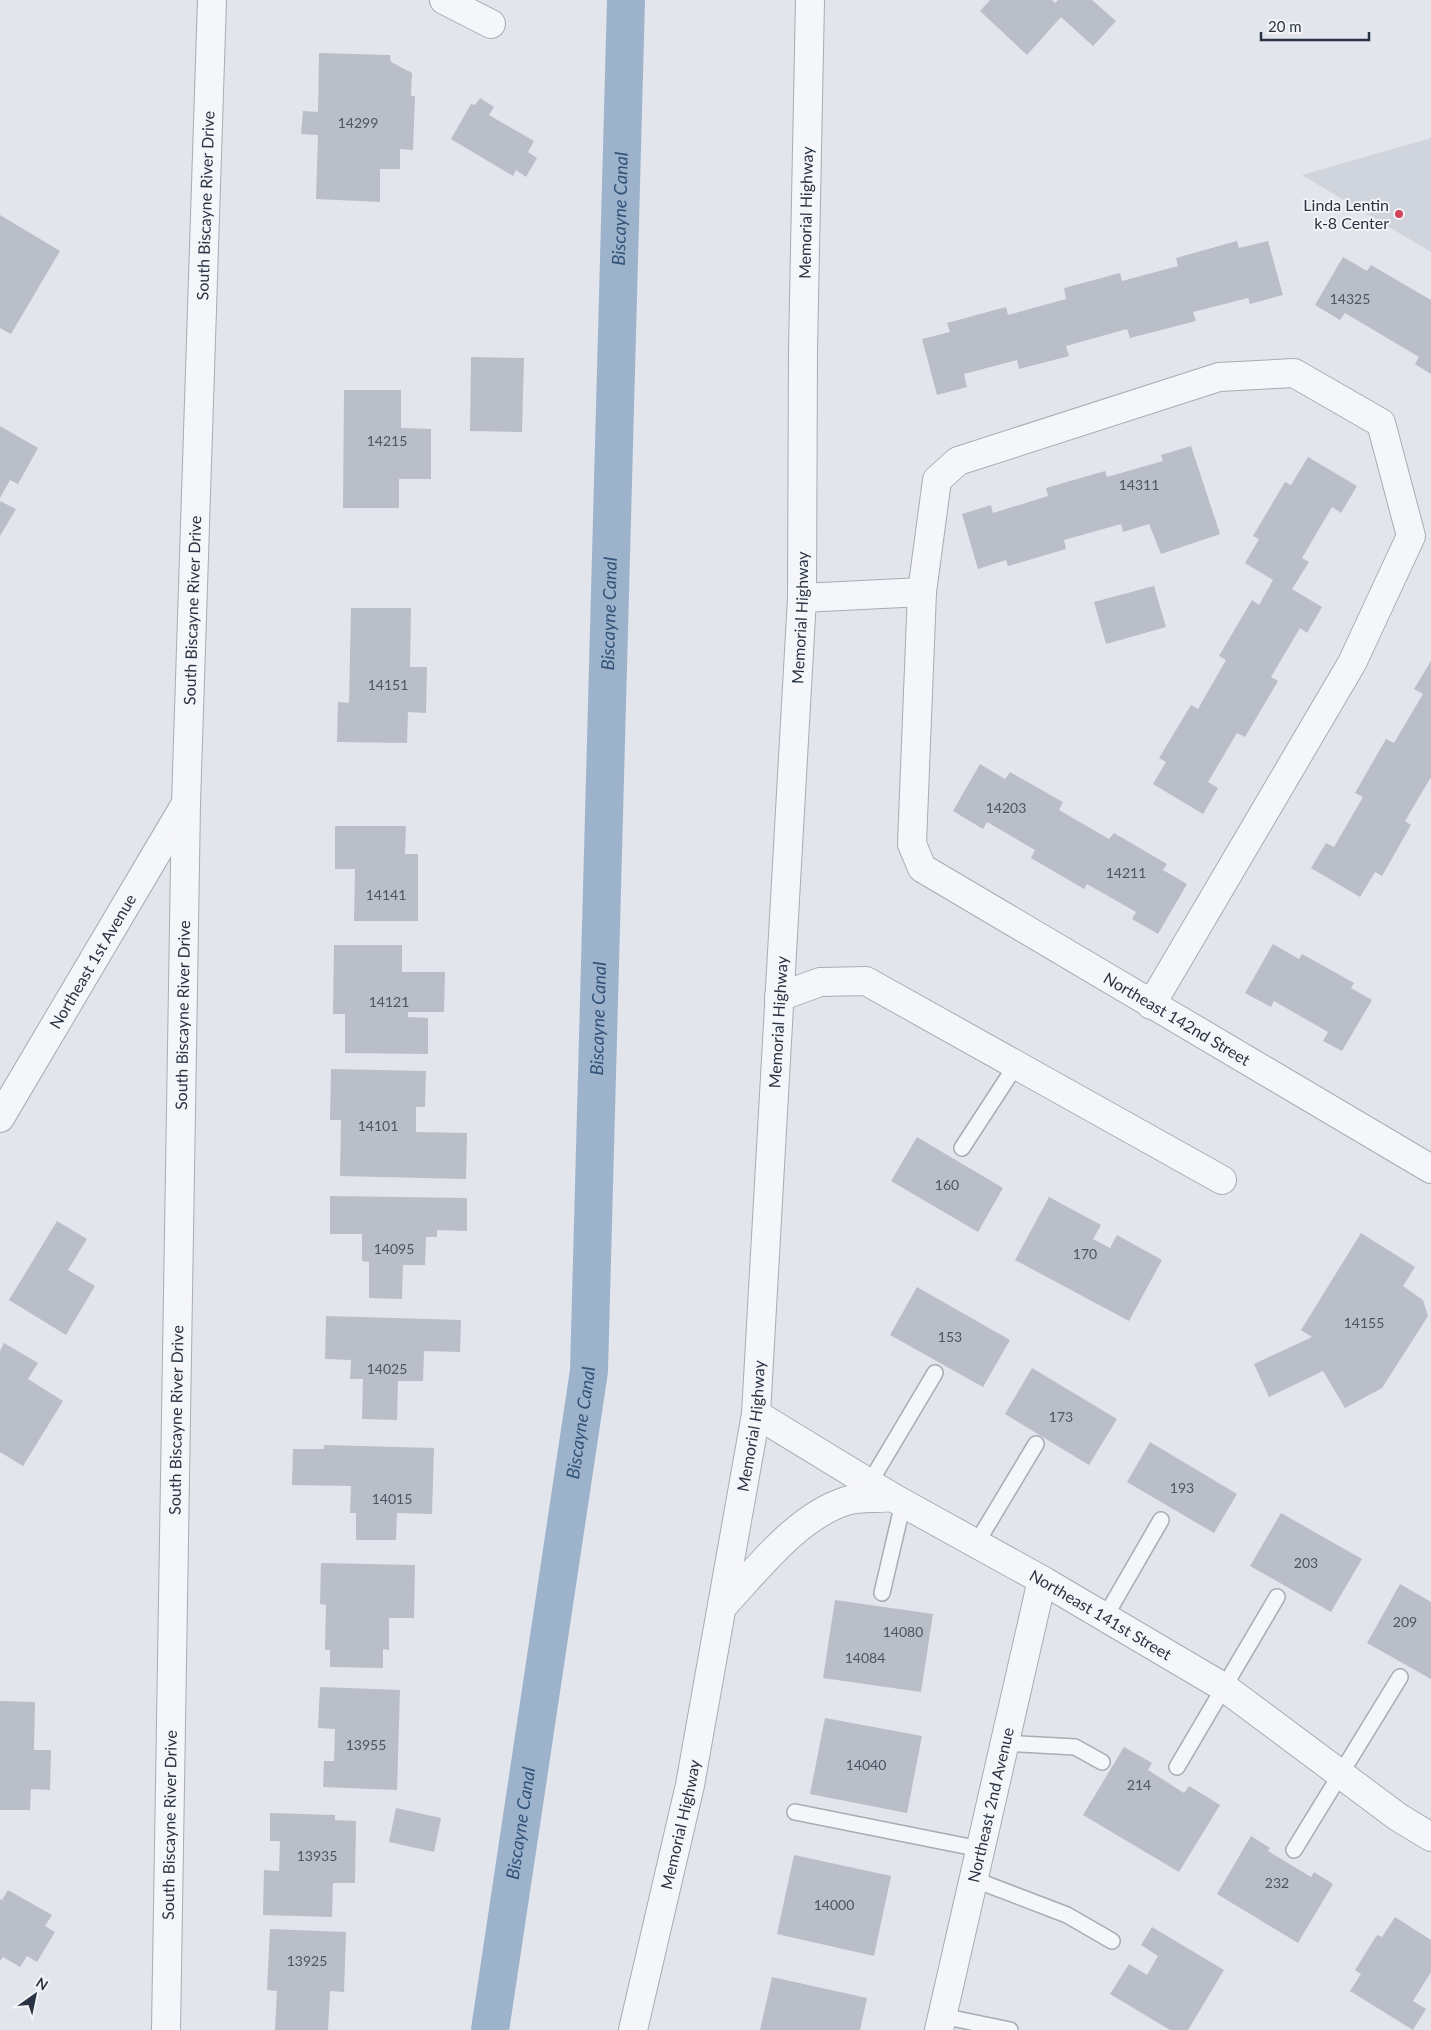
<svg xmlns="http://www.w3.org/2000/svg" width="1431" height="2030" viewBox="0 0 1431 2030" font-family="Lato,sans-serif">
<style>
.built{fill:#d0d4dd}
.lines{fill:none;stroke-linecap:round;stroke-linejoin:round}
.canal{stroke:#9cb3cb;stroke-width:38}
.building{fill:#b9bec8}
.service-casing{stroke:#a7acb5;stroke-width:18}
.minor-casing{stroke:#a7acb5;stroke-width:30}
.tertiary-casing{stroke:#a7acb5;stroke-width:30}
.service{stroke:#f5f6f9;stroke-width:15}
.minor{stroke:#f5f6f9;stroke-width:28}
.tertiary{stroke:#f5f6f9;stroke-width:28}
.poi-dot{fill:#d2455b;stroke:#f2f4f8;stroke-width:2}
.labels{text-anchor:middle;stroke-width:4;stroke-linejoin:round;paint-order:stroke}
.number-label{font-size:14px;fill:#4d5664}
.street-label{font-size:16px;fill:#293343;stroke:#f2f4f8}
.poi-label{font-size:16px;fill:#293343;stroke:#f2f4f8;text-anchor:end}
.water-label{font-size:18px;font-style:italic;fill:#325278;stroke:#f2f4f8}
</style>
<rect width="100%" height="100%" fill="#e2e5eb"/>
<!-- built -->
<path class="built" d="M1431 138V252L1302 175Z"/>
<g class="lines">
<!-- canal -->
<path class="canal" id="s1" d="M490 2030 589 1371 626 0"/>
</g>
<!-- building -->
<path class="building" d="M990 0H1052L1055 3 1058 0H1092L1116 21 1093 46 1061 17 1027 55 980 11Z
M319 53 390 55 391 62 412 73 411 96H415L413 150 400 149V169H380V202L316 199 318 135 301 134 303 111 318 112Z
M480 98 494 107 489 115 534 141 528 152 537 158 526 177 516 170 513 176 451 139 471 104 475 105Z
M0 215 60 251 11 334 0 328Z
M1237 241 1239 248 1268 241 1283 295 1250 304 1248 298 1193 312 1196 321 1130 338 1127 329 1066 346 1069 356 1019 369 1017 360 964 374 967 387 937 395 922 339 950 332 947 323 1006 307 1008 315 1066 299 1064 288 1120 273 1122 281 1178 266 1176 258Z
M1343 257 1367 271 1371 265 1431 300V374L1415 364 1419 357 1345 313 1340 320 1315 305Z
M471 357 524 358 522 432 470 431Z
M344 390H401V428L431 429V479H399V508H343Z
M0 426 38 448 18 484 10 480 0 498Z
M1191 446 1220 534 1161 554 1149 524 1123 532 1121 524 1064 540 1066 549 1008 566 1006 560 978 569 962 514 991 505 993 513 1048 496 1046 488 1105 471 1107 477 1163 461 1161 455Z
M1308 457 1357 486 1341 513 1332 507 1302 558 1309 562 1292 589 1322 607 1307 633 1300 628 1271 677 1278 681 1245 737 1237 733 1208 782 1218 788 1203 814 1153 784 1166 762 1159 758 1191 705 1198 709 1226 660 1219 656 1252 600 1259 605 1273 580 1245 563 1259 539 1253 536 1285 482 1291 485Z
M0 501 16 509 0 536Z
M1154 586 1166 627 1106 644 1094 602Z
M351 608H411L410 667H427L426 713 408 712 407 743 337 742 338 702 349 703Z
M1431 661V777L1405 821 1411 825 1382 876 1375 872 1360 897 1311 868 1326 843 1334 847 1363 797 1355 793 1386 739 1394 743 1423 694 1414 689Z
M980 764 1005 779 1010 772 1063 802 1059 810 1109 839 1114 833 1167 864 1163 870 1187 884 1158 934 1132 919 1136 912 1087 884 1084 889 1031 858 1035 850 987 822 983 829 953 811Z
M335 826H406L405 854H418V921H354L355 869H335Z
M1273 944 1299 959 1302 954 1354 983 1351 988 1372 1000 1342 1051 1323 1041 1328 1032 1274 1001 1271 1007 1245 993Z
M334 945H402V972H445L444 1012H408V1017L428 1018V1054L345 1053V1014H333Z
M331 1069 426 1071 425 1107H416V1132L467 1133 466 1179 340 1176 341 1120H330Z
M917 1137 1003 1188 978 1232 891 1181Z
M330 1196 467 1198V1231L437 1230V1237H426L425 1265H403L402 1299 369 1298V1262L362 1261V1234H330Z
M1049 1197 1101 1225 1093 1239 1110 1248 1117 1235 1162 1260 1129 1321 1015 1260Z
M57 1221 87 1239 68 1270 95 1286 66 1335 9 1300Z
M1361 1233 1415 1267 1403 1286 1423 1300 1428 1316 1382 1388 1345 1408 1323 1371 1269 1397 1254 1364 1312 1337 1301 1330Z
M917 1287 1010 1340 983 1387 890 1335Z
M326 1316 461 1320 460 1352 424 1351 423 1381H398L397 1420 362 1419 363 1379H350L351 1360 325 1359Z
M4 1343 38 1363 28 1379 63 1401 23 1466 0 1452V1351Z
M1032 1368 1117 1419 1089 1465 1005 1414Z
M1150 1442 1237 1494 1214 1533 1127 1482Z
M324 1445 434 1448 432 1514 397 1513 396 1540H356V1513H350L351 1486 292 1485 293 1449H324Z
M1281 1513 1362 1559 1331 1612 1250 1566Z
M321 1563 415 1565 414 1618H389V1650L383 1649V1668L330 1667V1650H325L326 1605 320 1604Z
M1400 1584 1431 1602V1679L1367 1643Z
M835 1600 933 1614 921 1692 823 1678Z
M320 1687 400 1690 397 1790 323 1787 324 1761H334L335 1729 318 1728Z
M0 1701 35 1702 34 1750H51L50 1790 31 1789 30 1810H0Z
M825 1718 922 1736 907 1813 810 1794Z
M1124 1747 1152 1763 1148 1770 1184 1793 1189 1786 1220 1805 1179 1872 1083 1815Z
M396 1808 441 1818 434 1852 389 1842Z
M270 1813 335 1815V1820L356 1821 355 1883H333L332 1917 263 1915 264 1870 279 1871 280 1841H270Z
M1251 1836 1270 1848 1268 1851 1311 1877 1314 1872 1333 1884 1298 1943 1217 1894Z
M794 1855 891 1876 874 1956 777 1934Z
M8 1890 52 1915 45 1926 55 1932 37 1962 27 1956 20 1967 3 1957 0 1961V1899L2 1900Z
M1395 1917 1431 1940V1972L1413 2001 1426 2009 1413 2030 1350 1991 1361 1974 1355 1970 1377 1935 1382 1937Z
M1152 1927 1224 1970 1188 2030H1170L1110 1994 1129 1964 1147 1975 1158 1956 1141 1945Z
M270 1929 346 1932 344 1992 330 1991 328 2030H275L277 1991 267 1990Z
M772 1977 867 1998 860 2030H760Z"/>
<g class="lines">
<defs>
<path id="service" d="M962 1148 1016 1065
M869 1484 935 1373
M976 1544 1036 1444
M882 1593 903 1503
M1105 1617 1161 1520
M1004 1743 1075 1747 1102 1762
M1177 1767 1277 1597
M795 1812 980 1849
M1294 1850 1400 1677
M973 1879 1067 1915 1112 1941
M942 2016 1010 2030"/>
<g id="minor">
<path d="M444 0 491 24"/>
<path d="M802 598 922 592"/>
<path d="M779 997 820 982 866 981 1222 1180"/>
<path id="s2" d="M1151 1005 1352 663 1411 536 1381 423 1294 373 1219 377 958 461 937 480 922 592 912 844 922 868 1431 1169"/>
<path id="s3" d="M0 1118 185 805"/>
<path id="s4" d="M756 1414 892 1497 1042 1580 1225 1688 1398 1817 1431 1837"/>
<path d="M722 1607C757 1570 796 1517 846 1501 860 1497 877 1499 892 1497"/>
<path id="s5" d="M166 2030 186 803 212 0"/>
<path id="s6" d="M939 2030 1042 1580"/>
</g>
<g id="tertiary">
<path id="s7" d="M633 2030 690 1785 756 1414 802 598 803 350 810 0"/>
</g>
</defs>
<!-- service casing -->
<use href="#service" class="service-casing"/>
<!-- minor casing -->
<use href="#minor" class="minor-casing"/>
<!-- tertiary casing -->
<use href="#tertiary" class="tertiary-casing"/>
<!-- service -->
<use href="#service" class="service"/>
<!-- minor -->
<use href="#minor" class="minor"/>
<!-- tertiary -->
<use href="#tertiary" class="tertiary"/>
</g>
<!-- markers -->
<circle class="poi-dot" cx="1399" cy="214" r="5"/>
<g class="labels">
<!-- number labels -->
<g class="number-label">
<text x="358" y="128">14299</text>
<text x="1350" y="304">14325</text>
<text x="387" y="446">14215</text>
<text x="1139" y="490">14311</text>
<text x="388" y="690">14151</text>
<text x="1006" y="813">14203</text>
<text x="1126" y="878">14211</text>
<text x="386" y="900">14141</text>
<text x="389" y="1007">14121</text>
<text x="378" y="1131">14101</text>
<text x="947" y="1190">160</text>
<text x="394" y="1254">14095</text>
<text x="1085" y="1259">170</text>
<text x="1364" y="1328">14155</text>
<text x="950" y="1342">153</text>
<text x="387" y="1374">14025</text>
<text x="1061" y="1422">173</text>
<text x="1182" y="1493">193</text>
<text x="392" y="1504">14015</text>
<text x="1306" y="1568">203</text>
<text x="1405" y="1627">209</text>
<text x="903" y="1637">14080</text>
<text x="865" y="1663">14084</text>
<text x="366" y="1750">13955</text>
<text x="866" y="1770">14040</text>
<text x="1139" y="1790">214</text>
<text x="317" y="1861">13935</text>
<text x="1277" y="1888">232</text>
<text x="834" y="1910">14000</text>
<text x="307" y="1966">13925</text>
</g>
<!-- street labels -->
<g class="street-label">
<text dy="6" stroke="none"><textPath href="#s5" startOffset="1825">South Biscayne River Drive</textPath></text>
<text dy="6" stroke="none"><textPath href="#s7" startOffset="1831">Memorial Highway</textPath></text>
<text dy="6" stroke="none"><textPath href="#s5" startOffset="1420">South Biscayne River Drive</textPath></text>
<text dy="6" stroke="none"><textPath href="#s7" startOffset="1426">Memorial Highway</textPath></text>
<text dy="6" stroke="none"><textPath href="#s3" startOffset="182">Northeast 1st Avenue</textPath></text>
<text dy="6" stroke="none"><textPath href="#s5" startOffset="1015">South Biscayne River Drive</textPath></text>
<text dy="6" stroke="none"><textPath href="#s2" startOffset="1819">Northeast 142nd Street</textPath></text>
<text dy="6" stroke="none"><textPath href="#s7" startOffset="1021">Memorial Highway</textPath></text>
<text dy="6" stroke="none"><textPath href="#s5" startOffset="610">South Biscayne River Drive</textPath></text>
<text dy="6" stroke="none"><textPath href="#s7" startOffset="616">Memorial Highway</textPath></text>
<text dy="6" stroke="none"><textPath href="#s4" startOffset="399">Northeast 141st Street</textPath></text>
<text dy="6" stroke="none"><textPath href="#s6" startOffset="231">Northeast 2nd Avenue</textPath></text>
<text dy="6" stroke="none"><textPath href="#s7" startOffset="211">Memorial Highway</textPath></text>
<text dy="6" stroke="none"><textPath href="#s5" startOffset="205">South Biscayne River Drive</textPath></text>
</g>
<!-- poi labels -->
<g class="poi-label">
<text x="1389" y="211">Linda Lentin<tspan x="1389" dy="18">k-8 Center</tspan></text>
</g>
<!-- water labels -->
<g class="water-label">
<text dy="6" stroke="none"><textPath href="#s1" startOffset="1829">Biscayne Canal</textPath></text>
<text dy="6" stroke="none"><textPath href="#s1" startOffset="1424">Biscayne Canal</textPath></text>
<text dy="6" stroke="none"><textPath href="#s1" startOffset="1019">Biscayne Canal</textPath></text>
<text dy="6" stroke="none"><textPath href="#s1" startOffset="614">Biscayne Canal</textPath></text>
<text dy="6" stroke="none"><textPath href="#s1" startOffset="209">Biscayne Canal</textPath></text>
</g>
</g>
<!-- north arrow -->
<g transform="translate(35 1995) rotate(33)" stroke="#f2f4f8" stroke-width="4" paint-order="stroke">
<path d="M0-4L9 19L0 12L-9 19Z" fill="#293343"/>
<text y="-8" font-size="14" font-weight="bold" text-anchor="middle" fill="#293343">N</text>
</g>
<!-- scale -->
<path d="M1261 32v8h108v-8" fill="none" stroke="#293343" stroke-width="2.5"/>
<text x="1268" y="32" font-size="15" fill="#293343" stroke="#f2f4f8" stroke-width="4" paint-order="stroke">20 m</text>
</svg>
